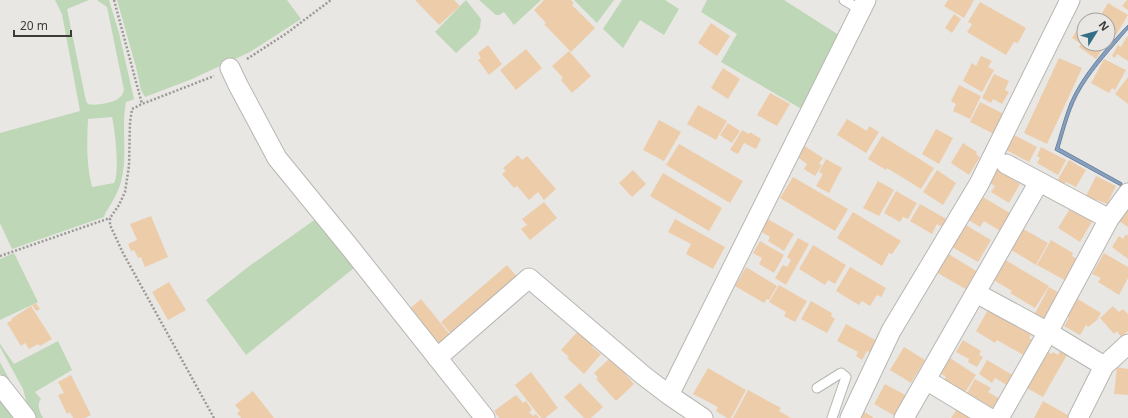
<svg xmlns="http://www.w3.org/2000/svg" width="1128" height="418" viewBox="0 0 1128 418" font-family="'Noto Sans',sans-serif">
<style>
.green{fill:#bed7b6;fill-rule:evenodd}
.water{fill:#84a0c2;stroke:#6f829a}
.building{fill:#edccaa}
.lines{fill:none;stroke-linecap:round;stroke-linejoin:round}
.lane-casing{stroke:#b8b6b3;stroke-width:11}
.street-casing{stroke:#b8b6b3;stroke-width:21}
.path{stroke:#9a9996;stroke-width:2.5;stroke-dasharray:2 2;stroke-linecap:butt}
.lane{stroke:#fff;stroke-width:9}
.street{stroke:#fff;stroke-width:19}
</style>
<rect width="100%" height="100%" fill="#e9e7e4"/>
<!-- green -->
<path class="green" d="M55 0H89L67 9 86 101 88 104C94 106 114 103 119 98 122 96 123 93 124 90L107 7 97 0H109L119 33 134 99 132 100 126 102C121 128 128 155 121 182 119 189 115 197 111 204 109 208 105 212 104 217L12 249 0 223V133L80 111 62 14ZM112 117C115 130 120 172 114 183L92 187C86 164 87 142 88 119Z
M117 0H287L301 19 250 52 192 79 145 97 141 90 136 67Z
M466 0 481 19 480 28 477 34 456 53 435 32Z
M479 0H541L514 25 504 12 499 15H496Z
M574 0H614L597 23Z
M622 0H665L679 9 664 35 640 20 623 48 603 29Z
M707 0H784L842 37 805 111 721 62 737 34 701 12Z
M320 216 359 264 246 355 206 300 248 267Z
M14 253 38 302 0 320V259Z
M58 341 72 370 35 392 41 399C36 405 40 412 43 418H36L28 408 23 389 0 347V344L14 364Z
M0 362 14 388 12 390 0 373Z
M0 396 17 418H0Z"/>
<!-- water -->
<path class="water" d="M1128 25V29C1112 48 1095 66 1082 87 1070 106 1065 128 1059 148L1122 183 1121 186 1055 150C1060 135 1064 118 1070 103 1082 75 1107 47 1128 25Z"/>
<!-- building -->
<path class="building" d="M415 0H454L460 6 439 25Z
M544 0H571L574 3 572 5 595 28 571 52 544 24 546 23 534 10Z
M948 0H974L964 18 944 6Z
M1127 0H1128V10L1122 6Z
M980 2 1026 28 1018 43 1014 42 1006 55 967 32 972 24 968 22Z
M1108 3 1128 15 1116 35 1108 31V20H1098Z
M954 14 961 19 952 33 945 28Z
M711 23 730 36 717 56 698 43Z
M1084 26V44H1106L1096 59 1079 47 1081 44 1072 38 1079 27 1082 29Z
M1127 36 1128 37V61L1117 54 1115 58 1112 56 1118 45 1121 47Z
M488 45 502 64 489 75 478 60 481 58 478 53Z
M526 49 542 68 516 90 500 70Z
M569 51 591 76 572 93 561 80 563 78 552 66Z
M981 56 992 61 988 67 994 70 982 92 963 81 972 63 976 66Z
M1059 58 1082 68 1047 144 1024 133Z
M1104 59 1126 70 1115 90 1112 88 1109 93 1091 83Z
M723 68 740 79 728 99 711 88Z
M994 74 1009 81 1005 90 1009 92 1002 104 993 99 991 103 982 98Z
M1128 77V104L1115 94Z
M959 85 981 96 970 119 953 111 956 104 951 101Z
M770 93 790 104 777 126 757 115Z
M980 102 1006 115 996 135 970 122Z
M698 105 727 121 716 140 687 124Z
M847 119 867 131 869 126 879 132 866 153 837 135Z
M659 120 681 132 664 161 643 150Z
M728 123 740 131 732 143 720 135Z
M936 129 953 138 939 164 922 154Z
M742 130 749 134 750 132 761 139 756 149 744 143 738 154 730 150Z
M1012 134 1037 147 1029 162 1004 149Z
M882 136 934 168 921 189 887 168 886 170 868 159Z
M963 143 977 152 976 154 980 157 969 175 951 163Z
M679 144 743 181 730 203 666 165Z
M803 145 823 158 819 164 822 165 815 176 804 169 807 164 796 156Z
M1041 147 1066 160 1058 175 1037 163 1040 158 1037 156Z
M518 155 522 160 527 156 556 189 544 200 538 192 529 200 517 186 514 188 502 174 506 171 503 168Z
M826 159 842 168 829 193 816 186 823 174 819 172Z
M1069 160 1086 170 1076 187 1066 182 1064 184 1057 181Z
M998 166 1014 176 1012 179 1020 184 1009 203 991 192 995 186 988 182Z
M633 170 646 184 632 197 619 183Z
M937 170 956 183 943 205 923 192Z
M663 173 722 208 709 231 650 196Z
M1096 176 1116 186 1107 204 1097 200 1096 202 1086 196Z
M793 177 848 209 835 231 780 198Z
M878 181 894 190 879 216 863 208Z
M896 191 917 203 908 219 903 217 900 222 884 213Z
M981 196 1010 213 1000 231 984 221 980 227 967 219Z
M544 202 557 218 530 240 521 229 527 225 522 219Z
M920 204 948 220 943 228 937 224 932 234 910 221Z
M1071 207 1093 220 1080 242 1058 228Z
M1128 207V227L1119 221Z
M853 212 901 241 892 254 889 253 882 266 837 238Z
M151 216 168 257 145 267 141 257 138 258 134 250 131 251 128 244 137 240 130 224Z
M766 218 794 234 784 251 768 241 770 237 759 230Z
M675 219 725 247 713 269 686 254 691 244 668 232Z
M964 224 991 240 978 262 952 247Z
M1020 227 1048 243 1036 265 1008 248Z
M1126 234 1128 236V259L1112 247 1119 236 1123 239Z
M798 238 809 244 786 285 775 278 783 265 787 267 791 260 787 257Z
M1051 240 1073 253 1072 256 1080 261 1068 282 1037 265Z
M760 241 784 255 774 273 759 264 762 258 753 253Z
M813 245 846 265 835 284 828 280 825 285 799 269Z
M947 253 978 272 967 290 936 272Z
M1104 253 1128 267V278L1119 295 1098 282 1101 278 1092 274Z
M1004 259 1049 286 1035 308 1010 293 1012 291 992 279Z
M507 265 518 278 452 335 441 322Z
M746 267 777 286 769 300 767 299 764 303 735 286Z
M850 267 886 288 881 297 877 295 870 306 862 301 859 305 836 291Z
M169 282 186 310 168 320 152 292Z
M779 285 807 301 795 322 784 316 786 312 769 302Z
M1049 287 1061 294 1048 319 1039 321 1033 317Z
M1076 298 1101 313 1097 320 1088 327 1086 325 1080 335 1064 326 1069 318 1066 316Z
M421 299 451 336 437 346 408 310Z
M811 301 832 313 831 316 835 319 827 333 801 319Z
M36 303 40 309 36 311 32 305Z
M31 306 52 339 40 346 38 344 29 349 25 343 21 346 7 323 12 320 11 319Z
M1113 306 1119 312 1123 309 1128 314V331L1121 337 1117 331 1114 334 1100 318Z
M989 308 1032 334 1029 338 1034 341 1025 356 997 340 995 343 976 331Z
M846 324 879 342 872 353 867 351 862 360 856 356 858 352 837 341Z
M579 330 594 344 592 347 601 354 584 374 567 358 569 357 561 350Z
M963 340 981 351 979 355 983 357 977 367 968 362 969 359 956 352Z
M904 347 925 360 911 383 890 370Z
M1061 349 1068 353 1043 397 1027 388 1046 351 1052 354 1053 352 1058 355Z
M610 358 624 367 621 369 634 384 616 401 596 379 598 378 594 373Z
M950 358 976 375 964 394 943 381 946 377 940 373Z
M987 360 1016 377 1010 387 995 378 992 383 979 374Z
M1117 367 1128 369V395L1114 394Z
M708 368 746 390 731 418H727L716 411 718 407 693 394Z
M531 372 558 408 545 418H541L515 385Z
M71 375 91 415 85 418H73L70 412 67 414 58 395 64 393 58 382Z
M975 379 991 388 988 392 1002 400 996 410 967 393Z
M580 383 603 407 591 418H584L564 397Z
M885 384 907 396 895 416 874 404Z
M748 390 781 408 779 411 791 418H733Z
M253 391 274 418H241L237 413 240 411 235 405Z
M516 395 523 403 526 401 532 410 529 412 533 416 536 414 539 418H499L494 411Z
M1043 401 1073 418H1034Z
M958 407 976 418H951Z
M863 411 874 418H860Z"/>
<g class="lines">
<defs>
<path id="lane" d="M844 0 861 10
M817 388 841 373 846 377 832 418"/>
<path id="street" d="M230 68 238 85 277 158 352 250 485 418
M1006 164 1109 219
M976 293 1048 332 1104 366
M437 358 529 278 644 376 669 395 703 418
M926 380 989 418
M0 385 26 418
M669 395 866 0
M850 418 891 331 979 184 1070 0
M904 418 1039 182
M999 418 1048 332 1109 219 1128 193
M1078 418 1104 366 1128 344"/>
</defs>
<!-- lane casing -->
<use href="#lane" class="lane-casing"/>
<!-- street casing -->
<use href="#street" class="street-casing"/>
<!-- path -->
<path class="path" d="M114 0 142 104
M247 59 287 33 331 0
M0 256 110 218
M214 418 123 253 110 225V218L119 205 125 192 129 166 130 122 132 109 142 104 214 76"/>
<!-- lane -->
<use href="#lane" class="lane"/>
<!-- street -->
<use href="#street" class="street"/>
</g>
<!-- north arrow -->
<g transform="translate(1096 32) rotate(53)"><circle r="19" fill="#e9e7e4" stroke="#a4a3a0"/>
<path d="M0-3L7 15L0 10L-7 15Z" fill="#336d86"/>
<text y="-6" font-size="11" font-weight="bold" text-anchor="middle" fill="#3d3c3b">N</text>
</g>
<!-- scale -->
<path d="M14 30v6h57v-6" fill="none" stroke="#3d3c3b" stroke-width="2"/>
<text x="20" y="30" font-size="12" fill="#3d3c3b" stroke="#e9e7e4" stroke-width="3" paint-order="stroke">20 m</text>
</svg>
